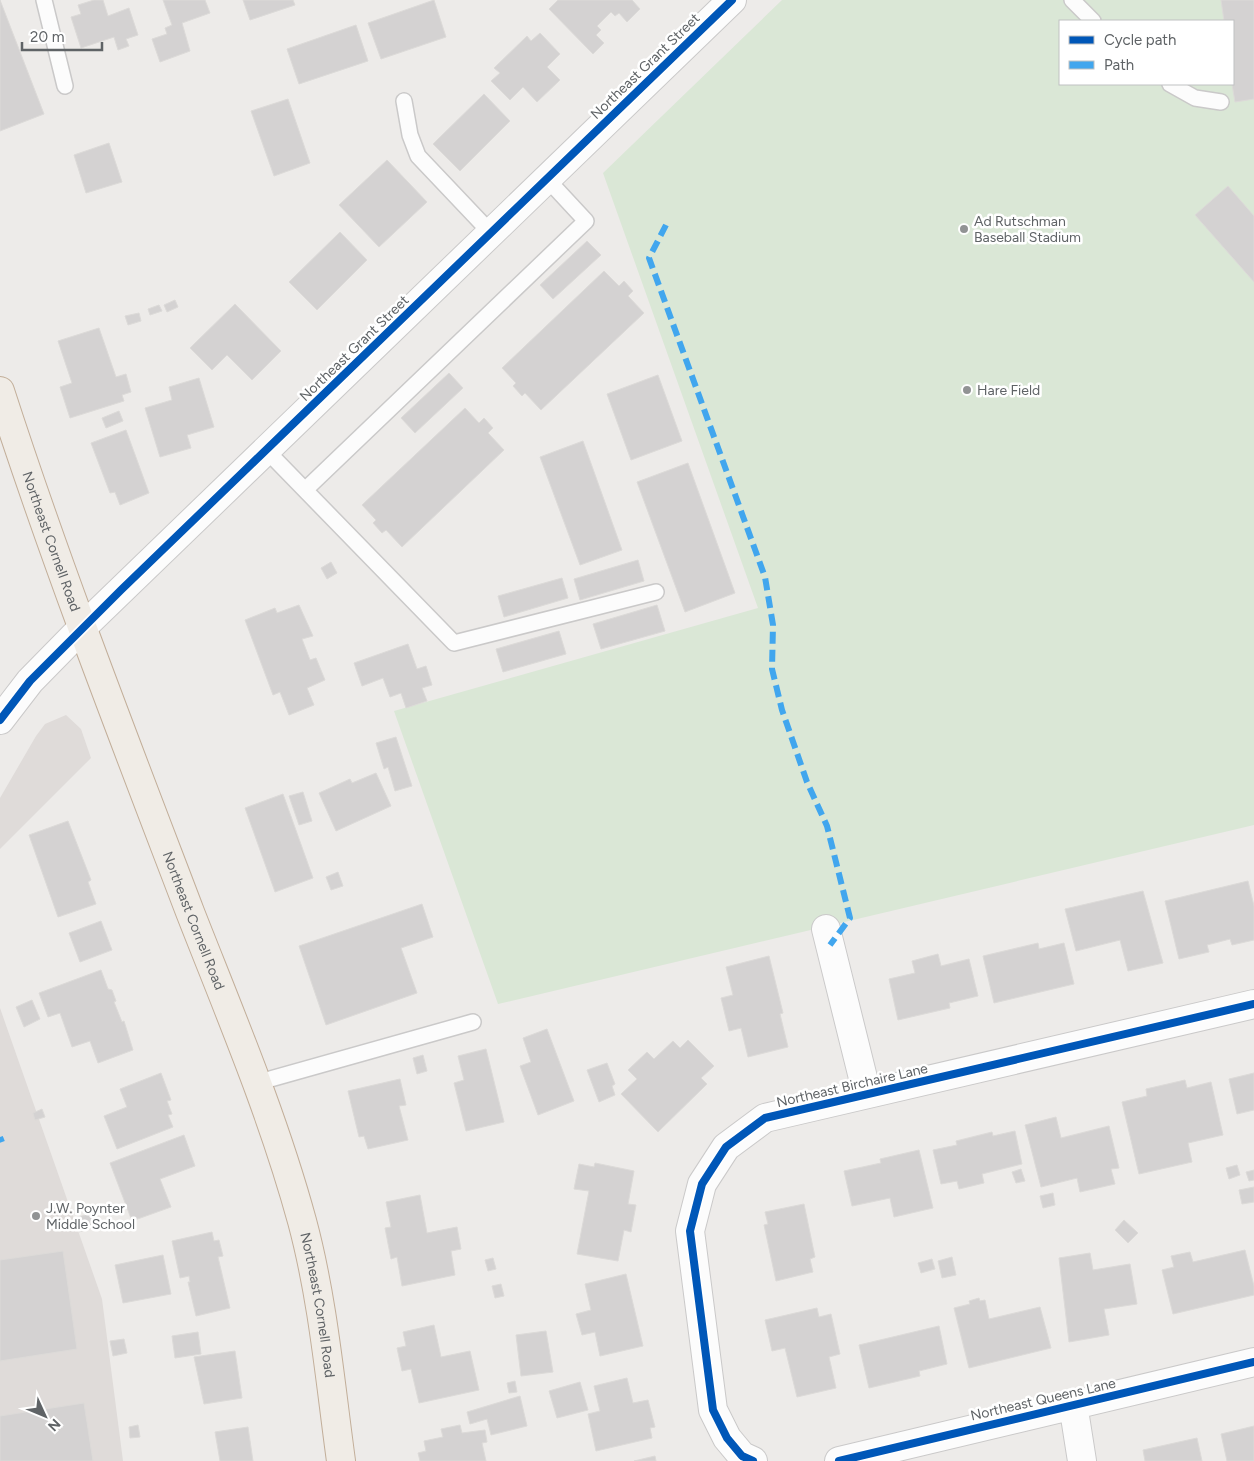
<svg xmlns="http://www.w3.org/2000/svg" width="1254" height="1461" viewBox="0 0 1254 1461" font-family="Figtree,sans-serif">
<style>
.education{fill:#dfdbd9}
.green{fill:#dae7d6;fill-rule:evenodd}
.building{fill:#d4d2d2;stroke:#dcdad8}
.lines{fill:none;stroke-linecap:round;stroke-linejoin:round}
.service-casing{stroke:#cac9c9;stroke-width:18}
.minor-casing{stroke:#cac9c9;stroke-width:30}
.tertiary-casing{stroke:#cac9c9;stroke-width:30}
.trunk-casing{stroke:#c2ae99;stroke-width:30}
.service{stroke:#fcfcfc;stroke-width:15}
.minor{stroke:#fcfcfc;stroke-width:28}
.tertiary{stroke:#fcfcfc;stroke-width:28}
.trunk{stroke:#f0ece6;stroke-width:28}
.quiet{stroke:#41a6ee;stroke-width:6;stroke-dasharray:12 6;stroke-linecap:butt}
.cycleway-casing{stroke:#fff;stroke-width:11}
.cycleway{stroke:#0057b8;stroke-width:8}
.poi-dot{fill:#919394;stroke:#fff;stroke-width:2}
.labels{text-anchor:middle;stroke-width:5;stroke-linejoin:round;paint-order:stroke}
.street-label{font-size:14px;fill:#5f6366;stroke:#fff}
.poi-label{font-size:14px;fill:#5f6366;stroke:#fff;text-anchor:start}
</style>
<rect width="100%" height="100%" fill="#edebe9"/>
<!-- education -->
<path class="education" d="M66 715 81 729 91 758 0 849V798L36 736 45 724Z
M0 1008 102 1299 123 1461H0Z"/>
<!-- green -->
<path class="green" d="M782 0H1254V825L498 1004 394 711 758 608 603 173ZM1060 21H1233V84H1060Z"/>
<!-- building -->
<path class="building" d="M0 0 44 114 0 131Z
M94 0H103L108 16 129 8 138 35 126 39 129 46 118 50 114 37 81 48 71 17 81 14 78 5Z
M163 0H205L210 13 182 23 190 51 160 62 152 39 167 34 165 28 172 25Z
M243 0H293L295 5 250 20Z
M434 0 446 37 381 59 368 23Z
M558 0H632L640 9 627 22 619 13 615 16 611 12 597 26 601 30 596 35 604 43 593 54 549 9Z
M1221 0H1254V99L1235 102 1232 84 1233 21H1224Z
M356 25 368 61 299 84 287 49Z
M540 33 560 54 547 67 560 80 537 102 523 87 510 100 491 81 500 73 494 68 527 36 531 41Z
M484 94 510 121 460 171 433 144Z
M288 99 310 163 274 176 251 111Z
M109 143 122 182 86 193 74 155Z
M387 160 427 202 379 247 339 205Z
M1228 186 1254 216V282L1195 215Z
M340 232 367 260 317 310 289 282Z
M587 241 601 255 553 299 540 285Z
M604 271 619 286 624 281 633 291 628 296 644 313 541 410 525 393 522 396 513 386 516 383 502 368Z
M175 300 178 307 167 312 164 305Z
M235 304 281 351 252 380 227 355 212 370 190 348Z
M159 305 162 311 150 315 148 309Z
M139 313 141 321 128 325 125 316Z
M99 328 116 377 126 374 131 392 122 395 124 401 70 418 60 387 72 383 58 341Z
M449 373 463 388 415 433 401 418Z
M658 375 682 441 631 460 607 394Z
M199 378 214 427 187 435 191 448 160 457 145 408 172 400 169 387Z
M465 408 479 423 484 418 493 428 488 433 504 450 402 547 386 530 382 533 373 523 376 520 362 505Z
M119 411 123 421 106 428 102 418Z
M126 430 149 493 120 505 115 492 110 493 91 443Z
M583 441 622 550 580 565 540 457Z
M688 463 735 593 685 612 637 482Z
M638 560 644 581 580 600 574 579Z
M331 562 337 573 327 579 321 568Z
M562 578 568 598 504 617 498 596Z
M299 605 313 636 302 639 310 660 316 658 325 680 307 688 314 705 289 715 280 692 273 695 245 620 275 608 277 613Z
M657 605 665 631 601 649 593 624Z
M559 631 566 654 503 672 496 649Z
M408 644 417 669 426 666 432 685 422 688 427 701 406 708 401 693 390 697 383 678 362 686 354 663Z
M396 737 412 786 395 791 388 767 384 769 376 743Z
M376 773 391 806 336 831 319 793 350 779 352 783Z
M303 792 312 821 299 825 289 796Z
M283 794 313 878 275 892 245 808Z
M68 821 91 880 88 882 96 904 58 917 29 835Z
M338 872 343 886 331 890 326 877Z
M1248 881 1254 906V940L1232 945 1230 939 1207 945 1209 952 1179 959 1165 901Z
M1143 891 1163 963 1128 971 1120 940 1076 951 1065 909Z
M422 904 433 937 401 948 417 993 326 1025 299 946Z
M101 921 112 950 80 962 69 933Z
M1038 943 1039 949 1064 943 1074 984 994 1003 983 956Z
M938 954 941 966 969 959 978 996 949 1003 950 1008 898 1020 889 979 915 973 912 961Z
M769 956 783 1013 780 1014 788 1047 748 1057 741 1028 729 1031 721 998 733 995 726 967Z
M101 970 108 989 112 990 116 1001 114 1002 122 1022 124 1021 133 1050 98 1063 90 1041 72 1047 60 1013 48 1017 39 993Z
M32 1000 40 1019 24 1027 16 1007Z
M547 1029 574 1101 538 1115 520 1066 531 1062 523 1038Z
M688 1040 714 1066 701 1078 707 1084 658 1132 621 1094 637 1079 628 1070 647 1052 654 1059 673 1041 680 1048Z
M486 1049 504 1122 466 1131 454 1083 464 1080 458 1056Z
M423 1055 427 1071 417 1074 413 1058Z
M607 1063 615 1084 612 1086 615 1095 599 1102 587 1070Z
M161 1073 171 1100 167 1101 172 1114 168 1115 173 1127 117 1149 104 1116 127 1107 120 1089Z
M1254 1073V1110L1237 1114 1229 1079Z
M400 1079 406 1105 399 1106 408 1140 368 1149 364 1136 359 1137 348 1091Z
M1185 1080 1187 1088 1211 1082 1223 1135 1188 1143 1192 1162 1139 1174 1122 1102 1147 1096 1146 1089Z
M42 1109 45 1117 35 1120 33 1113Z
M1056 1117 1061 1138 1109 1126 1119 1168 1111 1169 1115 1184 1080 1192 1077 1178 1041 1187 1025 1125Z
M1015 1131 1022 1164 982 1174 984 1183 959 1189 957 1181 941 1184 933 1150 957 1145 956 1141 992 1132 993 1136Z
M184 1135 195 1166 160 1179 171 1207 132 1221 110 1163Z
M919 1150 933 1208 894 1217 890 1198 852 1206 844 1171 881 1163 880 1159Z
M595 1163 634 1171 628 1204 636 1205 631 1232 624 1230 618 1261 577 1254 589 1191 574 1189 579 1164 594 1167Z
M1237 1165 1240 1175 1229 1179 1226 1168Z
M1021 1169 1025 1181 1016 1183 1012 1172Z
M1254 1170V1180L1249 1181 1246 1172Z
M1254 1187V1202L1242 1204 1239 1190Z
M1053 1193 1055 1205 1043 1208 1040 1196Z
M420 1195 427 1233 457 1227 461 1249 451 1251 455 1275 402 1286 397 1257 391 1259 385 1228 391 1227 386 1202Z
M804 1204 815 1257 810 1259 813 1272 776 1281 764 1225 768 1224 765 1212Z
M92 1213 96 1227 79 1232 75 1218Z
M1124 1220 1138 1233 1128 1243 1115 1230Z
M212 1232 214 1241 219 1240 223 1256 218 1257 230 1308 196 1316 188 1282H190L189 1276 180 1278 172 1241Z
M1245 1250 1254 1286V1295L1173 1314 1162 1270 1174 1267 1171 1256 1190 1252 1193 1262Z
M63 1251 77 1349 0 1361V1260Z
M1090 1253 1093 1270 1130 1264 1137 1304 1104 1309 1109 1335 1069 1342 1059 1258Z
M163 1255 171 1294 123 1303 115 1265Z
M952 1257 956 1275 942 1278 938 1261Z
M493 1258 496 1269 488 1271 485 1260Z
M932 1259 935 1269 921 1273 918 1263Z
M626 1274 643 1346 600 1356 595 1332 582 1335 576 1314 591 1310 585 1284Z
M501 1284 504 1296 495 1298 492 1286Z
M979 1298 980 1301 985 1300 989 1319 1040 1307 1051 1348 969 1368 954 1308 970 1304 969 1301Z
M817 1308 819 1317 831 1314 840 1354 829 1357 836 1388 797 1397 785 1348 772 1351 765 1320Z
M434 1325 441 1357 470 1351 479 1390 419 1403 411 1369 402 1371 397 1348 406 1346 403 1332Z
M939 1326 947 1364 919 1371 920 1376 869 1388 859 1345Z
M546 1331 553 1372 521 1376 516 1335Z
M198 1332 201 1354 175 1358 172 1336Z
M124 1339 127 1353 113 1356 110 1341Z
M235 1351 242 1398 204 1404 194 1357Z
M627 1378 633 1403 648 1400 655 1427 650 1428 652 1438 596 1451 588 1414 600 1411 594 1386Z
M515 1381 517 1392 509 1393 507 1383Z
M580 1382 588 1410 557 1418 549 1391Z
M520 1396 527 1426 491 1435 487 1419 470 1424 467 1412Z
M84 1403 93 1461H0V1416Z
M138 1425 140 1437 130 1438 129 1427Z
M460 1425 462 1433 485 1430 487 1442 482 1443 486 1461H420L418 1453 426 1451 424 1441 443 1437 441 1429Z
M1254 1426V1461H1227L1221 1434Z
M248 1427 253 1461H220L215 1432Z
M1197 1438 1202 1461H1145L1143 1450Z
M655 1456 656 1461H634Z"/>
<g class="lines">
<defs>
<path id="service" d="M44 0 65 86
M1072 0 1093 21
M1170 84 1195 98 1221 102
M404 101 410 135 418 156 491 233
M266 450 454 643 656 592
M305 490 586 221 547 179
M256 1083 473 1022"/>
<path id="minor" d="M0 720 30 681 82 628
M826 929 867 1094
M1073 1404 1082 1461
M753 1461 742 1456 727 1438 713 1410 690 1231 702 1184 726 1147 765 1118 1254 1004
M839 1461 1254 1362"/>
<path id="tertiary" d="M82 628 732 0"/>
<g id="trunk">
<path id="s1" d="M0 391C57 567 124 739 190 912 230 1014 273 1115 302 1221 323 1299 330 1381 341 1461"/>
</g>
</defs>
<!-- service casing -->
<use href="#service" class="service-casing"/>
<!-- minor casing -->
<use href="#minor" class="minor-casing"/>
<!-- tertiary casing -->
<use href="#tertiary" class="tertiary-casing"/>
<!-- trunk casing -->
<use href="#trunk" class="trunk-casing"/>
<!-- service -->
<use href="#service" class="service"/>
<!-- minor -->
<use href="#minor" class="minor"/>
<!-- tertiary -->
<use href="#tertiary" class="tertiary"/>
<!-- trunk -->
<use href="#trunk" class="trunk"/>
<!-- quiet -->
<path class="quiet" d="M666 225 649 258 765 577 773 625 772 669 782 710 807 782 827 826 850 918 830 945
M0 1137 2 1142"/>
<defs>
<path id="cycleway" d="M0 720 30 681 121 590 732 0
M753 1461 742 1456 727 1438 713 1410 690 1231 702 1184 726 1147 765 1118 1254 1004
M839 1461 1254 1362"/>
</defs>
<!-- cycleway casing -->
<use href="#cycleway" class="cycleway-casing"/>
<!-- cycleway -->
<use href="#cycleway" class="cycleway"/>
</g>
<!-- markers -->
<g class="poi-dot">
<circle cx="964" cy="229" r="5"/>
<circle cx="967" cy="390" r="5"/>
<circle cx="36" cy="1216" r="5"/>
</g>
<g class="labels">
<!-- street labels -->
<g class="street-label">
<text transform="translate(645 66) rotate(-44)" y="5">Northeast Grant Street</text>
<text transform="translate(354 348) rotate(-44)" y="5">Northeast Grant Street</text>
<text dy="5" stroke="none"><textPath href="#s1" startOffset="159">Northeast Cornell Road</textPath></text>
<text dy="5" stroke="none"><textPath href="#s1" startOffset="564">Northeast Cornell Road</textPath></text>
<text transform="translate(852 1085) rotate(-13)" y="5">Northeast Birchaire Lane</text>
<text dy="5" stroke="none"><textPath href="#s1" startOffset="969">Northeast Cornell Road</textPath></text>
<text transform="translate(1043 1399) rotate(-13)" y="5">Northeast Queens Lane</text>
</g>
<!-- poi labels -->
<g class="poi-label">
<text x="974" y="226">Ad Rutschman<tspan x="974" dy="16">Baseball Stadium</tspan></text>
<text x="977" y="395">Hare Field</text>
<text x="46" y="1213">J.W. Poynter<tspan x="46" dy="16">Middle School</tspan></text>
</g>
</g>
<!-- legend -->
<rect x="1059" y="20" width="175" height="65" fill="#ffffff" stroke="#bfc1c2"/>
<rect x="1069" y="36" width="25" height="8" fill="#0057b8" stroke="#bfc1c2"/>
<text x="1104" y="45" font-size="15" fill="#5f6366">Cycle path</text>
<rect x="1069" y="61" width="25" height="8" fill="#41a6ee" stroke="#bfc1c2"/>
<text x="1104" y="70" font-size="15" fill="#5f6366">Path</text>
<!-- north arrow -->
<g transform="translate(45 1416) rotate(134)" stroke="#ffffff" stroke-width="4" paint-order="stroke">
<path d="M0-4L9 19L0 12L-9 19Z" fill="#5f6366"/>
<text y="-8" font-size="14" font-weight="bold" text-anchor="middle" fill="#5f6366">N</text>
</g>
<!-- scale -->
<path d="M22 42v8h80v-8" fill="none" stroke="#5f6366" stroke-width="2.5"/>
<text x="30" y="42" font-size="15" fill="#5f6366" stroke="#ffffff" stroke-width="4" paint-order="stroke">20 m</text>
</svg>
